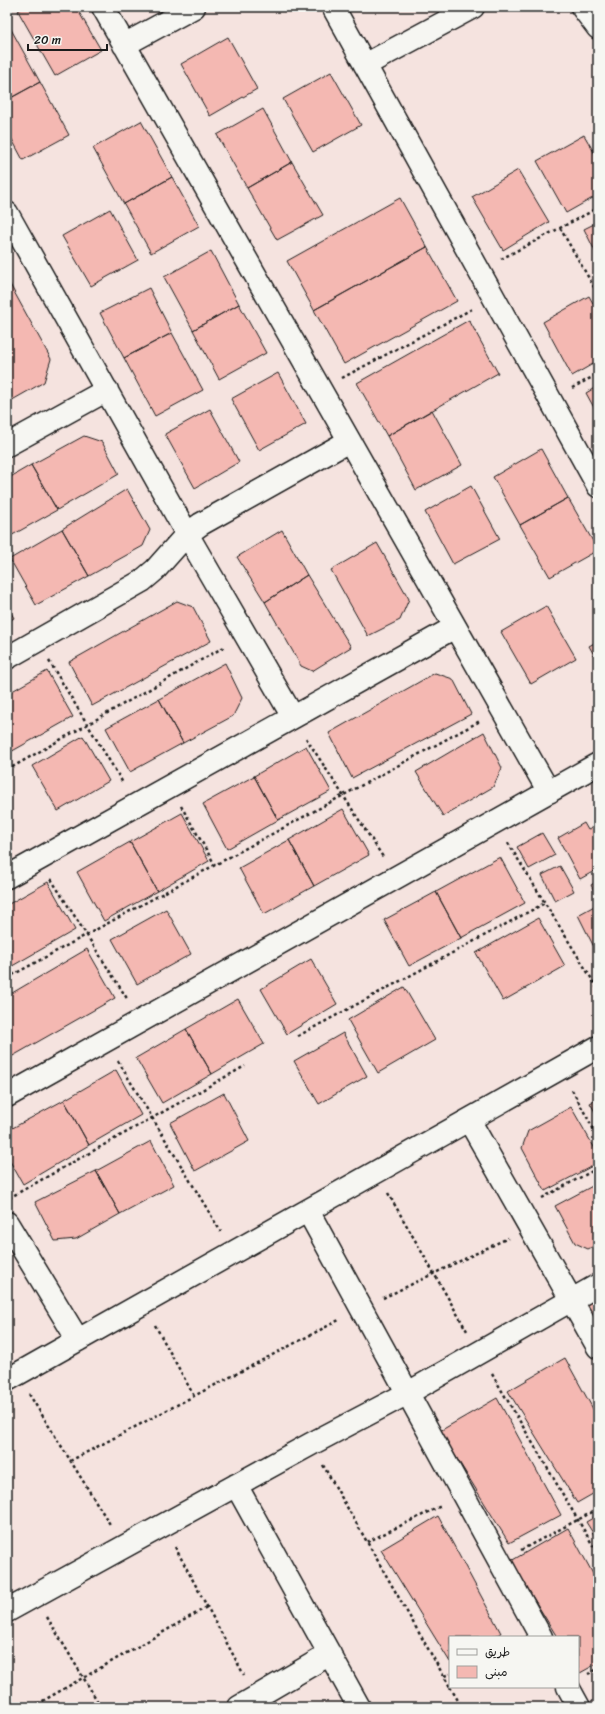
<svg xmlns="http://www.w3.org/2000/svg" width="605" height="1714" viewBox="0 0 605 1714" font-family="Sriracha,'Playpen Sans Arabic',sans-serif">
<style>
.building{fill:#f4b8b2;stroke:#1c1c1c}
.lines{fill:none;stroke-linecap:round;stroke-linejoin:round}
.minor-casing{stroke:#1c1c1c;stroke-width:25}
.path{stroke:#1c1c1c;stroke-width:2.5;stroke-dasharray:3 3;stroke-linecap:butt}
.minor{stroke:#f6f6f2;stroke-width:22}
</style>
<rect width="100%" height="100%" fill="#f5e3df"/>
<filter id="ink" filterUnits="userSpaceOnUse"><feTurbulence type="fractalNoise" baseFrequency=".025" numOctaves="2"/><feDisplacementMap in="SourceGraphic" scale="8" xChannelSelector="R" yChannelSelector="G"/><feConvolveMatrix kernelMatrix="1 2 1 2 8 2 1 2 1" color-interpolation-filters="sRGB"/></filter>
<g filter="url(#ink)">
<!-- building -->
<path class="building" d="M24 7H76L101 50 55 76 18 11Z
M7 22 40 82 7 100Z
M228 37 257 89 210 116 181 64Z
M331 72 361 125 313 152 283 99Z
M40 82 69 135 23 160 7 130V100Z
M263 109 292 162 247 188 217 135Z
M141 121 172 177 124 204 93 148Z
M584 135 598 159V195L566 213 537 161Z
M292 162 323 215 277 240 247 188Z
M518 170 549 222 503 250 472 197Z
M172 177 199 226 151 253 124 204Z
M400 198 427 247 314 310 287 261Z
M110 209 138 260 91 286 62 236Z
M598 222V257L584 229Z
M427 247 457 301 344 364 314 310Z
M211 251 239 304 193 330 164 277Z
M7 279 51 359 44 382 7 403Z
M149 288 172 333 124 358 100 313Z
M589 296 598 312V361L572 376 543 322Z
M239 304 266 353 219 379 193 330Z
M469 320 498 373 387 436 357 383Z
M172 333 203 390 155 416 124 358Z
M278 373 306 424 259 450 231 399Z
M598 386V415L586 393Z
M210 409 239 462 195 488 165 434Z
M432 410 462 465 416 490 387 436Z
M84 436 102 442 119 474 57 510 31 465Z
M541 449 568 498 520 525 493 477Z
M31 465 57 510 7 538V479Z
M471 486 500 539 453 564 425 512Z
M127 489 150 530 143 546 89 576 62 529Z
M568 498 598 550 550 577 520 525Z
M62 529 89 576 36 605 10 559Z
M282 530 307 575 265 602 237 557Z
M377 543 409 599 400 620 368 636 331 570Z
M307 575 351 647 312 671 301 666 265 602Z
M177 601 193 607 211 641 92 706 69 662Z
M7 606 14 618 7 622Z
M546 606 576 658 531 684 501 632Z
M598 641V662L589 646Z
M225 663 242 698 233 716 183 743 159 699Z
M47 671 73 717 7 754V694Z
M435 673 453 679 471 714 352 778 329 733Z
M159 699 183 743 130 772 106 728Z
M484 732 502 768 493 787 443 816 416 772Z
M83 736 109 781 58 811 32 766Z
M306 746 331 791 278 820 254 776Z
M254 776 278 820 227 849 203 804Z
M343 809 369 855 314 886 289 840Z
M182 813 209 861 157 891 130 842Z
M584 823 588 830 598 825V869L580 879 558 838Z
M542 833 555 855 529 869 517 847Z
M289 840 314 886 264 914 239 868Z
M130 842 157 891 104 921 77 872Z
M500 857 525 903 461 938 436 892Z
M560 866 574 891 555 901 542 875Z
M598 881V899L591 885Z
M48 882 75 930 7 969V905Z
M436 892 461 938 409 966 384 920Z
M598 904V945L594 947 578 915Z
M166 909 191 954 137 984 112 939Z
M538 918 565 966 503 1001 476 953Z
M87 949 115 998 11 1057 7 1049V996Z
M311 959 337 1004 287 1034 261 989Z
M404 987 435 1040 378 1073 348 1020Z
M238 999 264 1044 212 1074 186 1029Z
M186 1029 212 1074 162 1103 136 1058Z
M343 1033 367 1076 319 1104 294 1061Z
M116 1070 141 1115 89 1145 64 1100Z
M224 1093 249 1141 195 1171 170 1123Z
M598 1099V1117L590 1103Z
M64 1100 89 1145 23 1184 7 1156V1131Z
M571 1107 598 1154V1163L545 1191 522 1148 528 1131Z
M151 1141 174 1185 120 1214 96 1171Z
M96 1171 120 1214 76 1239 55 1241 35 1202Z
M598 1183V1244L588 1249 575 1243 555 1206Z
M598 1289V1330L580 1300Z
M565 1358 598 1418V1491L577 1503 508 1391Z
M497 1398 561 1515 509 1543 440 1431Z
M598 1515V1541L586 1522Z
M438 1516 501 1633 493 1637H450V1662L381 1550Z
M568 1528 598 1583V1663L580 1673 578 1670V1637H557L511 1561Z"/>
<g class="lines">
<defs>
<path id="minor" d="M103 7 549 792
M333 7 598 486
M582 7 598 28
M124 45 194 7
M365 65 473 7
M7 213 187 534 293 717
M7 445 107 390
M7 658 142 581 155 570 187 534 201 524 349 441
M7 877 455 627
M7 1096 598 764
M469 1120 598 1347
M308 1211 541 1637
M7 1223 78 1340
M7 1380 598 1047
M236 1485 359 1707
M7 1611 311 1444 408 1393 598 1285
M568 1687 579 1707
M239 1707 330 1654"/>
</defs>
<!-- minor casing -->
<use href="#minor" class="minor-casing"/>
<!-- path -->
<path class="path" d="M560 228 598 294
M501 259 598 208
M342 378 472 309
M572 388 598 374
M49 661 123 783
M306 738 383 857
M7 770 224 647
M181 806 215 865
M508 843 598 989
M51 879 128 1000
M7 978 480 721
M298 1036 545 903
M118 1061 221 1232
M572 1090 598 1137
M388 1193 467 1331
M9 1198 245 1066
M542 1198 598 1168
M383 1298 508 1238
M155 1325 194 1396
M492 1374 598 1554
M29 1394 111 1526
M70 1461 339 1320
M323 1465 450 1687
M367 1542 441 1506
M175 1547 244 1675
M521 1550 598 1509
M47 1617 101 1707
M588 1674 598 1669
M444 1676 450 1674
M450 1687 462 1707
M32 1707 207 1607"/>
<!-- minor -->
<use href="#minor" class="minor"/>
</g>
</g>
<!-- margin -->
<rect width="605" height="1714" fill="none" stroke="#f6f6f2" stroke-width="24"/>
<rect x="12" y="12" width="581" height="1690" fill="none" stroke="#1c1c1c" stroke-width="1.5" filter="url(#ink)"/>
<!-- legend -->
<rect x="449" y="1636" width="130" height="52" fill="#f6f6f2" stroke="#9f9f9c"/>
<rect x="457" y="1649" width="20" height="6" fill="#f6f6f2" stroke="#9f9f9c"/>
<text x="485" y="1656" font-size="12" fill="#1c1c1c">طريق</text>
<rect x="457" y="1666" width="20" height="12" fill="#f4b8b2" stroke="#9f9f9c"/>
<text x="485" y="1676" font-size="12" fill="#1c1c1c">مبنى</text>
<!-- scale -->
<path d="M28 44v6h79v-6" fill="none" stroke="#1c1c1c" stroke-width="2"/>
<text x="34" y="44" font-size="12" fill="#1c1c1c" stroke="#f6f6f2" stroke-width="3" paint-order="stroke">20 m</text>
</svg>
